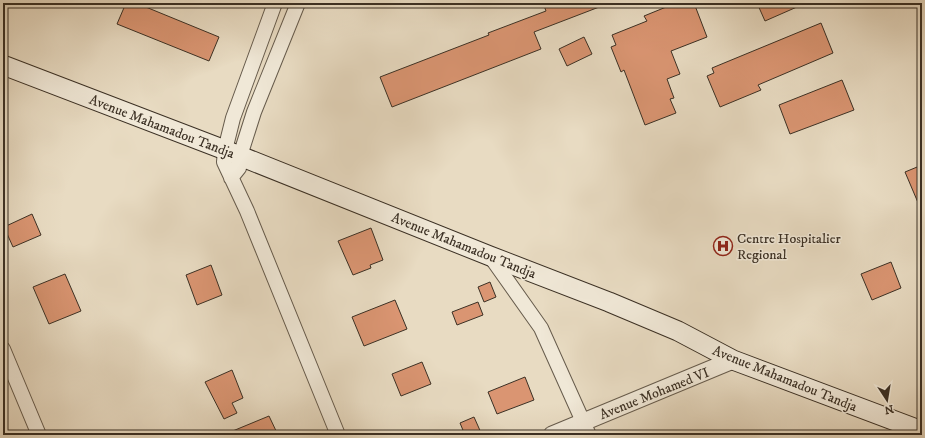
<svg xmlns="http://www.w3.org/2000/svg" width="925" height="438" viewBox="0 0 925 438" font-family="'IM FELL DW Pica',serif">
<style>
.building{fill:#da9572;stroke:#3b3024}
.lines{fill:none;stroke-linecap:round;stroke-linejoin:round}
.minor-casing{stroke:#665b4c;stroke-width:16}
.tertiary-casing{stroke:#665b4c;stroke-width:19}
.secondary-casing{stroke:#3b3024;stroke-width:21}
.minor{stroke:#f0e8d7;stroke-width:14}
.tertiary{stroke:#f0e8d7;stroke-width:17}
.secondary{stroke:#f0e8d7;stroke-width:19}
.labels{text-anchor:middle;stroke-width:3;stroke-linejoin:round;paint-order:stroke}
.street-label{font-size:14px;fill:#3b3024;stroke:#f0e8d7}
.poi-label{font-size:14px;fill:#3b3024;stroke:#f0e8d7;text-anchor:start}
</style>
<rect width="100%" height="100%" fill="#e8dbc2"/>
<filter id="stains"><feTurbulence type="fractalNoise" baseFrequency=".005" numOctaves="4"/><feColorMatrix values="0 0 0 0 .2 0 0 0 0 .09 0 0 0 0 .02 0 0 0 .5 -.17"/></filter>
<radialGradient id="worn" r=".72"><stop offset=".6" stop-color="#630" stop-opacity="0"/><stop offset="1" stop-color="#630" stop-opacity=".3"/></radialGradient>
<!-- building -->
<path class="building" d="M126 3H136L219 37 209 61 117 24Z
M543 3 607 4 534 32 541 49 392 107 380 77 489 35 488 33 546 11Z
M676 3H694L707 37 671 51 680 74 667 79 674 98 670 99 676 113 645 125 624 70 621 72 611 47 616 45 612 35 647 21 644 16Z
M757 3H806L765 21Z
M821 23 833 53 758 85 761 90 720 107 707 76 714 73 712 68Z
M584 37 592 54 567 66 559 49Z
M842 80 854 110 790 134 779 105Z
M922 165V212L905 172Z
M32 214 41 235 13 247 4 227Z
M371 228 383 260 370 265 371 268 353 275 338 241Z
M891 262 901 288 872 300 861 274Z
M211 265 222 295 197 305 186 275Z
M65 274 81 311 49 324 33 287Z
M490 282 496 297 484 302 478 287Z
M395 300 407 329 364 346 352 317Z
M478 302 483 315 457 325 452 312Z
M422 362 431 384 401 396 392 374Z
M232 370 243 398 232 403 237 413 224 419 205 382Z
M525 377 534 400 497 414 488 392Z
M269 416 278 435H223Z
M474 417 482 435H465L460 423Z"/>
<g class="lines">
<defs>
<path id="minor" d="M275 3 233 118 225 150 224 162 247 211 338 435
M231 178 239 168 240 156 254 112 298 3
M490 256 541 328 589 435
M3 349 39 435"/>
<path id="tertiary" d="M552 435 733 360"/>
<path id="secondary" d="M3 65 225 150 490 256 609 302 678 331 733 360 922 431"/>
</defs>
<!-- minor casing -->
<use href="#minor" class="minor-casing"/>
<!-- tertiary casing -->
<use href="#tertiary" class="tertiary-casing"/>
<!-- secondary casing -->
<use href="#secondary" class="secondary-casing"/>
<!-- minor -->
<use href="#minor" class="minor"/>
<!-- tertiary -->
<use href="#tertiary" class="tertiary"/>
<!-- secondary -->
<use href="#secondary" class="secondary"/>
</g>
<!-- icons -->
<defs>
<symbol id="hospital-ring" viewBox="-11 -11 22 22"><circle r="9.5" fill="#f0e8d7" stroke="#8f2418" stroke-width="1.5"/><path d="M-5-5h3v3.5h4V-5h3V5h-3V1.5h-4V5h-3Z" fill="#8f2418"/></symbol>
</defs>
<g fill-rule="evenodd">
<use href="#hospital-ring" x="712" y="235" width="22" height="22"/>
</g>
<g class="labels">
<!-- street labels -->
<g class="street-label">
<text transform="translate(162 126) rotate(21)" y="5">Avenue Mahamadou Tandja</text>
<text transform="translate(464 245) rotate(22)" y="5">Avenue Mahamadou Tandja</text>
<text transform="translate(785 378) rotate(22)" y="5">Avenue Mahamadou Tandja</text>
<text transform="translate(654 393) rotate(-22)" y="5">Avenue Mohamed VI</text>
</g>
<!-- poi labels -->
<g class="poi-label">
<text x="737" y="243">Centre Hospitalier<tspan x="737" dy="16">Regional</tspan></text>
</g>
</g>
<!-- margin -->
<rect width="925" height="438" fill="none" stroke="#e8dbc2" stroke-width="16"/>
<rect x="4" y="4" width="917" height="430" fill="none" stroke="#3b3024" stroke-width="2"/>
<rect x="8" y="8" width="909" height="422" fill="none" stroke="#3b3024"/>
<!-- north arrow -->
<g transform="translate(887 400) rotate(168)" stroke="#f0e8d7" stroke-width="3" paint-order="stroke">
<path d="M0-3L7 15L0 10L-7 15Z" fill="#3b3024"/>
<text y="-6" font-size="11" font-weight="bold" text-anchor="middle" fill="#3b3024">N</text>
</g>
<rect width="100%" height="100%" filter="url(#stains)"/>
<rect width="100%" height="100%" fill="url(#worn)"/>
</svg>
